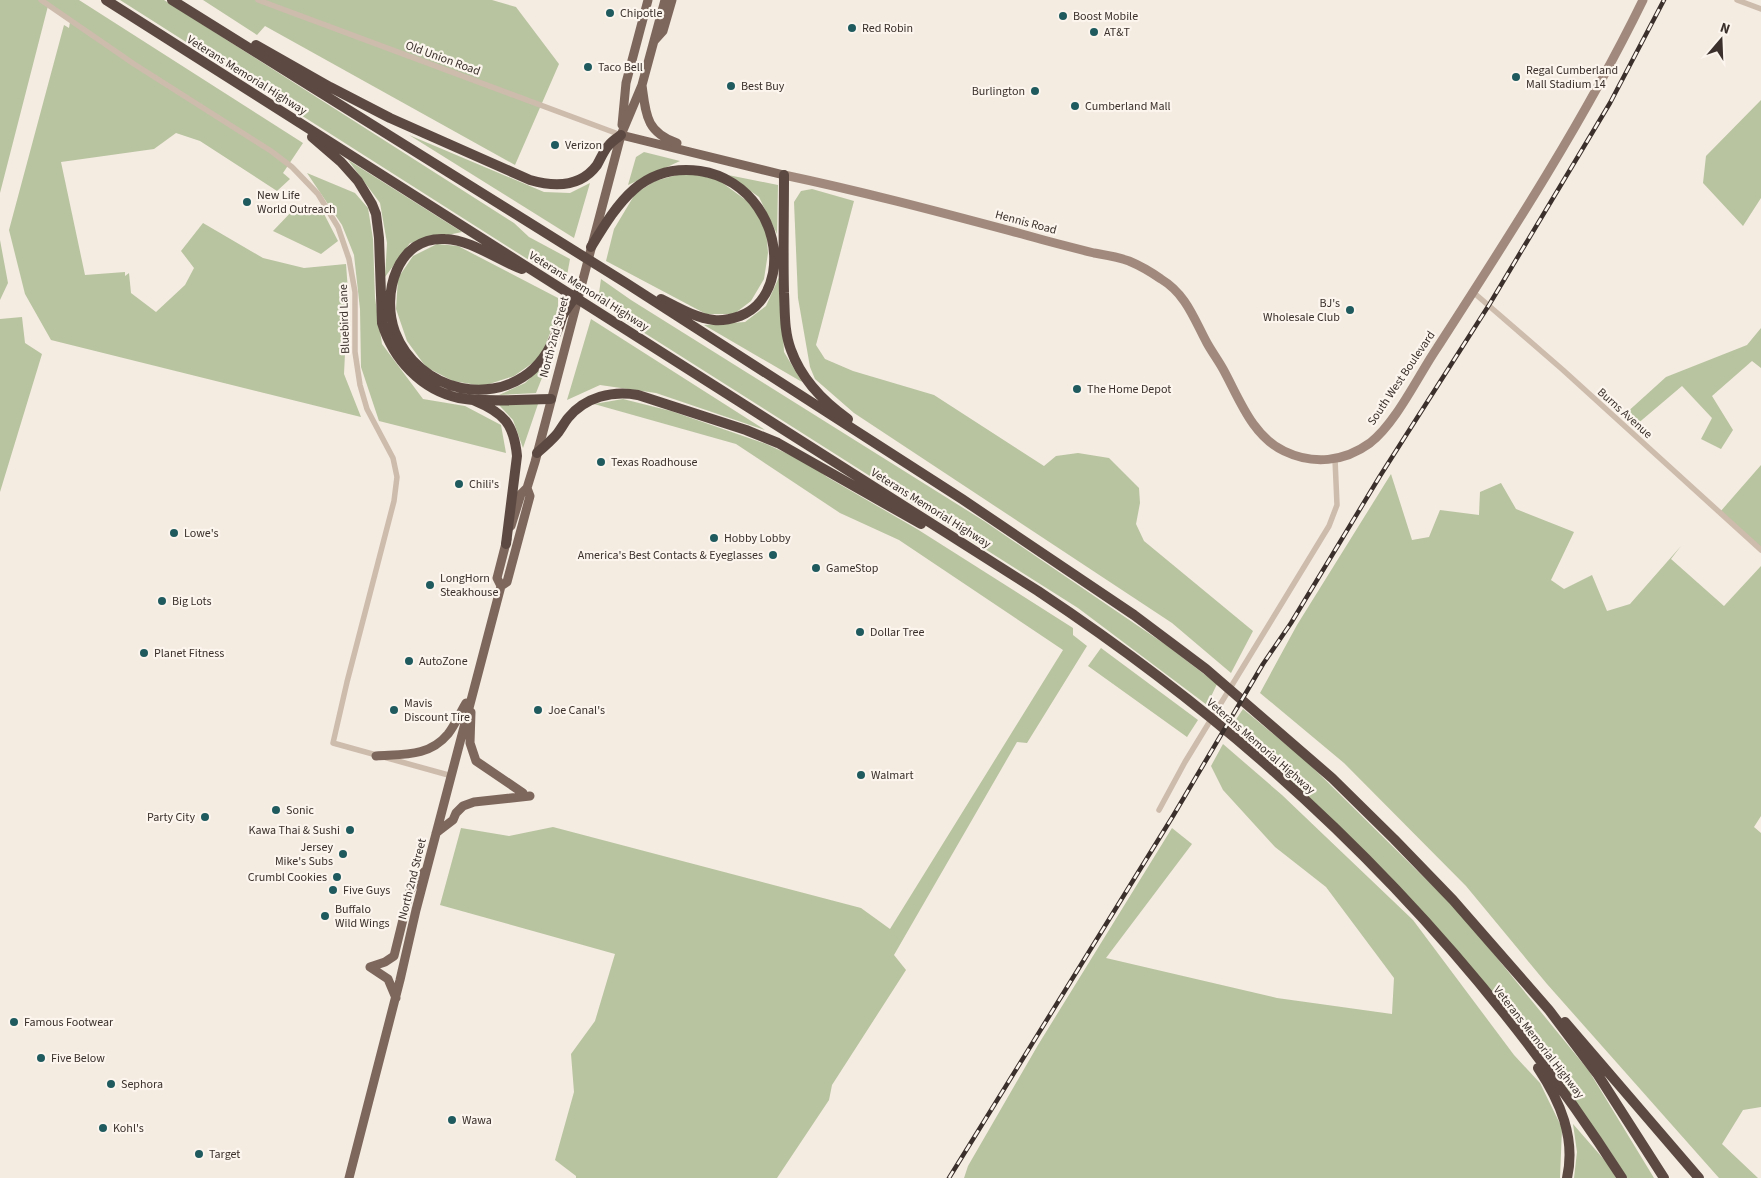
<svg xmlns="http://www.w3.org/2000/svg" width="1761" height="1178" viewBox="0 0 1761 1178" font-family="'Source Sans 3',sans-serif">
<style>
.green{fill:#b8c4a0}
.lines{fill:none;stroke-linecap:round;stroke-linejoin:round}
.street{stroke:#cdbbac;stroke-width:5.5}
.secondary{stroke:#a18a7d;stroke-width:9}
.primary{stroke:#7d675c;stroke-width:9}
.highway{stroke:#5c4a42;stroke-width:10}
.rail-casing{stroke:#3b302b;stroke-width:4.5}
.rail{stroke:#fbf5ee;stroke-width:2.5;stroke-dasharray:8;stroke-linecap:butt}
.poi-dot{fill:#1f5a5e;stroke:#fbf5ee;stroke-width:2}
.labels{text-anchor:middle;stroke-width:4.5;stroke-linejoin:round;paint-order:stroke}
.poi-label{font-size:12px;fill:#3b302b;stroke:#fbf5ee;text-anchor:start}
.street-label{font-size:12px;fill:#3b302b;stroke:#fbf5ee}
</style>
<rect width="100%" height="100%" fill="#f4ebe1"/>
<!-- green -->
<path class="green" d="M0 0H79L303 143 283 173 290 179 277 191 200 141 176 133 154 149 61 162 85 275 125 272V276L129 273 131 293 156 312 185 285 194 268 181 251 203 223 263 258 304 268 346 264 348 291 344 374 361 417 51 340 25 294 9 230 64 25 69 28 70 22 48 6 0 193Z
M120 0H164L514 223 529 237 570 259 566 281 539 262 540 267Z
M203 0H492L516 7 559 64 515 165 265 26 257 35Z
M1761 100V198L1743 226 1703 183 1706 156Z
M409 135 544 192 570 193 590 183 574 238Z
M644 152 680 161 628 185 636 157Z
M348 160 462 232 410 243 385 277 387 243 380 203Z
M307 173 355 193 368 208 373 239 375 298 382 344 423 399 465 406 501 425 506 453 379 421 361 367 360 309 354 255 342 225Z
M684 173 717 179 754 206 766 229 768 253 764 279 751 301 734 314H706L606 261 614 229 635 194 655 181Z
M728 175 778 185 777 234 759 197Z
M812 189 854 201 816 345 825 359 853 371 934 395 1044 466 1056 456 1078 453 1109 458 1139 488 1140 503 1136 524 1144 541 1253 631 1231 673 1172 623 854 413 815 379 810 367 798 298 794 202 801 191Z
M295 208 322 210 338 241 321 254 273 231Z
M0 240 8 283 0 300Z
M437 244 458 246 558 298V312L541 357 514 376 483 386 453 381 426 367 407 341 396 309 398 278 413 256Z
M780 275 784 352 802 382 704 325 745 322 766 306Z
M601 279 631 300 984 521 1166 645 1217 684 1207 705 1078 608 616 315 631 314 598 300Z
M22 317 25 343 42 354 0 492V319Z
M591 319 765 430 656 393 600 385 567 400Z
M1761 328V368L1752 361 1712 396 1733 430 1721 449 1701 439 1712 418 1682 386 1636 425 1624 415 1666 377 1747 345Z
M549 360 536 393 499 395 525 383Z
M623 399 671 411 766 444 810 464 827 477 917 529 1073 628V635L1087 646 1027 743 1017 742 894 955 906 970 832 1085 829 1100 777 1178H576V1176L555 1160 574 1092 571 1054 595 1021 615 954 440 905 461 828 509 836 553 827 861 908 890 929 1063 650 899 540 840 513 736 444 594 404Z
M538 404 523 448 513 420 499 405Z
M1761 465V549L1720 512Z
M1391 474 1412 540 1429 537 1440 510 1479 515 1480 492 1501 483 1516 509 1574 532 1551 580 1564 589 1592 575 1607 611 1630 604 1681 546 1671 559 1724 606 1761 566V816L1754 827 1761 833V1107L1743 1110 1722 1144 1758 1178H1719L1547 984 1466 886 1344 763 1260 693 1297 625Z
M1101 648 1198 720 1187 737 1088 666Z
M1243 709 1289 747 1298 753 1462 915 1589 1071 1654 1178H1627L1610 1151 1528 1034 1421 910 1233 724Z
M1223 744 1282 795 1413 920 1514 1055 1540 1083 1562 1128 1560 1178H964L968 1166 1038 1045 1172 828 1192 844 1106 958 1277 998 1392 1014 1394 978 1326 887 1275 847 1223 790 1211 766Z
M1573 1124 1607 1163 1616 1178H1574L1577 1152Z"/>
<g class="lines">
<!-- street -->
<path class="street" d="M41 0 134 64 271 151 292 167 318 194 338 227 349 259 355 292V352L360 385 367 409 393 458 397 477 394 501 347 682 333 743 452 776
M258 0 621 135
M1737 0 1761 9
M1473 292 1563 370 1761 550
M1159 810 1185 762 1329 526 1337 505 1335 459"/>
<!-- secondary -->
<path class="secondary" d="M784 175C865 192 943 213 1022 234 1046 241 1070 247 1094 253 1105 255 1118 257 1129 261 1141 266 1151 272 1161 279 1186 294 1194 319 1207 343 1212 352 1218 360 1223 369 1239 398 1252 436 1284 451 1313 465 1344 462 1370 443 1396 423 1418 376 1437 348 1510 235 1584 121 1643 0"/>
<!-- primary -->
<path class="primary" d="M654 41 663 31 672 0
M642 85C646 115 646 132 677 143
M622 125 626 83 648 0
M621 135 784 175
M511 526 521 494 527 488 535 462 621 135 642 85 665 0
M501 586 507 582 530 496 527 488
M471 712 470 743 476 761 523 793
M376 756C403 754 429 757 448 734 455 725 460 713 466 703
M436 833 453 820 456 813 463 806 474 802 530 796
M370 967 385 962 394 956 410 891 415 882 425 871
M370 967 388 979 396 998
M349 1178 400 980 416 910 501 586 497 578 507 539"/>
<!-- highway -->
<path class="highway" d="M106 0 1038 591C1119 645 1198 704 1271 769 1406 888 1525 1027 1622 1178
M172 0 626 283 962 499 1134 615 1206 669 1332 778 1394 839 1453 900 1549 1010 1598 1075 1664 1178
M256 45 330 87 390 118 530 180C554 187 580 188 597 165 601 158 604 150 609 145 612 141 617 138 621 135
M312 137 341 162 358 181 372 204 376 214 379 238 382 323C393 359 421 390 459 398 485 403 524 399 551 399
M784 175C784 215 783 254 784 293 785 312 784 332 791 350 801 378 824 402 848 419
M591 247C618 203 642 163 700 171 749 178 781 227 773 273 769 293 758 309 740 316 731 319 722 321 714 320 695 318 677 307 661 299
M522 269C497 260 472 240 445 239 397 236 381 294 395 332 406 361 432 382 461 388 482 392 505 389 523 377 541 366 551 348 558 329 560 325 561 319 563 315 568 306 575 298 580 290
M475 401C504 413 514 424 517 456L506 544
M537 453C544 447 551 441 557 434 561 429 564 423 568 418 585 397 613 390 638 395L746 430 778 443 921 524
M1565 1022 1699 1178
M1538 1068C1560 1101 1576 1138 1567 1178"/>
<defs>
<path id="rail" d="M949 1178 1173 816 1263 664 1291 623 1380 476 1489 305 1610 103 1664 0"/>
</defs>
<!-- rail casing -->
<use href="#rail" class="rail-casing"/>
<!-- rail -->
<use href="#rail" class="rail"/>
</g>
<!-- markers -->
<g class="poi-dot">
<circle cx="610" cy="13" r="5"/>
<circle cx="1063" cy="16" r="5"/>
<circle cx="852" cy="28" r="5"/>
<circle cx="1094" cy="32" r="5"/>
<circle cx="588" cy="67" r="5"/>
<circle cx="1516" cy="77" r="5"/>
<circle cx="731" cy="86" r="5"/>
<circle cx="1035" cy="91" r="5"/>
<circle cx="1075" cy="106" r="5"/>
<circle cx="555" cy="145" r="5"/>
<circle cx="247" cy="202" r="5"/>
<circle cx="1350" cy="310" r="5"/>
<circle cx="1077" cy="389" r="5"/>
<circle cx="601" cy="462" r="5"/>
<circle cx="459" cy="484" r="5"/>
<circle cx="174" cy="533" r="5"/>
<circle cx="714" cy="538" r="5"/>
<circle cx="773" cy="555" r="5"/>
<circle cx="816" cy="568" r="5"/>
<circle cx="430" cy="585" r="5"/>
<circle cx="162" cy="601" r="5"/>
<circle cx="860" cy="632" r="5"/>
<circle cx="144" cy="653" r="5"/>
<circle cx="409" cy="661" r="5"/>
<circle cx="394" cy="710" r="5"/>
<circle cx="538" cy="710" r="5"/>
<circle cx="861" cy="775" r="5"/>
<circle cx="276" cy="810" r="5"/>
<circle cx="205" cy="817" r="5"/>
<circle cx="350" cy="830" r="5"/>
<circle cx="343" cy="854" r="5"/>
<circle cx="337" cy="877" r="5"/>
<circle cx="333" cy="890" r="5"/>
<circle cx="325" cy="916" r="5"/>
<circle cx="14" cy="1022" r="5"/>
<circle cx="41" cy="1058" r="5"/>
<circle cx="111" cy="1084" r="5"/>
<circle cx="452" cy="1120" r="5"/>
<circle cx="103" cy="1128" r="5"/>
<circle cx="199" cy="1154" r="5"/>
</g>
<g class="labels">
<!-- poi labels -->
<g class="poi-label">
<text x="620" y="17">Chipotle</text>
<text x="1073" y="20">Boost Mobile</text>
<text x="862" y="32">Red Robin</text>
<text x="1104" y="36">AT&amp;T</text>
<text x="598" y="71">Taco Bell</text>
<text x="1526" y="74">Regal Cumberland<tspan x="1526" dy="14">Mall Stadium 14</tspan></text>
<text x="741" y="90">Best Buy</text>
<text x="1025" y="95" text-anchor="end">Burlington</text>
<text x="1085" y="110">Cumberland Mall</text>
<text x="565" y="149">Verizon</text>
<text x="257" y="199">New Life<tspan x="257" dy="14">World Outreach</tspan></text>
<text x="1340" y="307" text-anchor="end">BJ's<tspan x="1340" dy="14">Wholesale Club</tspan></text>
<text x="1087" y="393">The Home Depot</text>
<text x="611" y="466">Texas Roadhouse</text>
<text x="469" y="488">Chili's</text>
<text x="184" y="537">Lowe's</text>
<text x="724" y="542">Hobby Lobby</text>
<text x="763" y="559" text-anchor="end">America's Best Contacts &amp; Eyeglasses</text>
<text x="826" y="572">GameStop</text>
<text x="440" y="582">LongHorn<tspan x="440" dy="14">Steakhouse</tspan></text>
<text x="172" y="605">Big Lots</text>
<text x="870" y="636">Dollar Tree</text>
<text x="154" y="657">Planet Fitness</text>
<text x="419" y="665">AutoZone</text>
<text x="404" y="707">Mavis<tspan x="404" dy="14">Discount Tire</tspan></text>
<text x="548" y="714">Joe Canal's</text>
<text x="871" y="779">Walmart</text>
<text x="286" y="814">Sonic</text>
<text x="195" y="821" text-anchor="end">Party City</text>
<text x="340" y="834" text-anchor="end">Kawa Thai &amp; Sushi</text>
<text x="333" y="851" text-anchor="end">Jersey<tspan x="333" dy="14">Mike's Subs</tspan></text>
<text x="327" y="881" text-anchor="end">Crumbl Cookies</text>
<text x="343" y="894">Five Guys</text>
<text x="335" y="913">Buffalo<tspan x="335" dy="14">Wild Wings</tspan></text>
<text x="24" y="1026">Famous Footwear</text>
<text x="51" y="1062">Five Below</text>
<text x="121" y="1088">Sephora</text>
<text x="462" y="1124">Wawa</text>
<text x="113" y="1132">Kohl's</text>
<text x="209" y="1158">Target</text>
</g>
<!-- street labels -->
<g class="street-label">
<text transform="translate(443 58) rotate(20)" y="4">Old Union Road</text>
<text transform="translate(247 75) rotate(32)" y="4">Veterans Memorial Highway</text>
<text transform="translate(1026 222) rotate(15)" y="4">Hennis Road</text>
<text transform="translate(589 291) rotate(32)" y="4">Veterans Memorial Highway</text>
<text transform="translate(344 319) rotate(-92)" y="4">Bluebird Lane</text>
<text transform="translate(554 337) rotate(-75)" y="4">North 2nd Street</text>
<text transform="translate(1401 378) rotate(-56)" y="4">South West Boulevard</text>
<text transform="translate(1625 413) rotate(42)" y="4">Burns Avenue</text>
<text transform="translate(931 508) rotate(32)" y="4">Veterans Memorial Highway</text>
<text transform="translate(1261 746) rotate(41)" y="4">Veterans Memorial Highway</text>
<text transform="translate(412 879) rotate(-76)" y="4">North 2nd Street</text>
<text transform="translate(1539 1042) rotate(52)" y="4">Veterans Memorial Highway</text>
</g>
</g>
<!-- north arrow -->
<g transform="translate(1721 40) rotate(19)" stroke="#fbf5ee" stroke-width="4" paint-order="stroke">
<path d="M0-4L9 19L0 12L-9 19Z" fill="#3b302b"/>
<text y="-8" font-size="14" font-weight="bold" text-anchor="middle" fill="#3b302b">N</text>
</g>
</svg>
